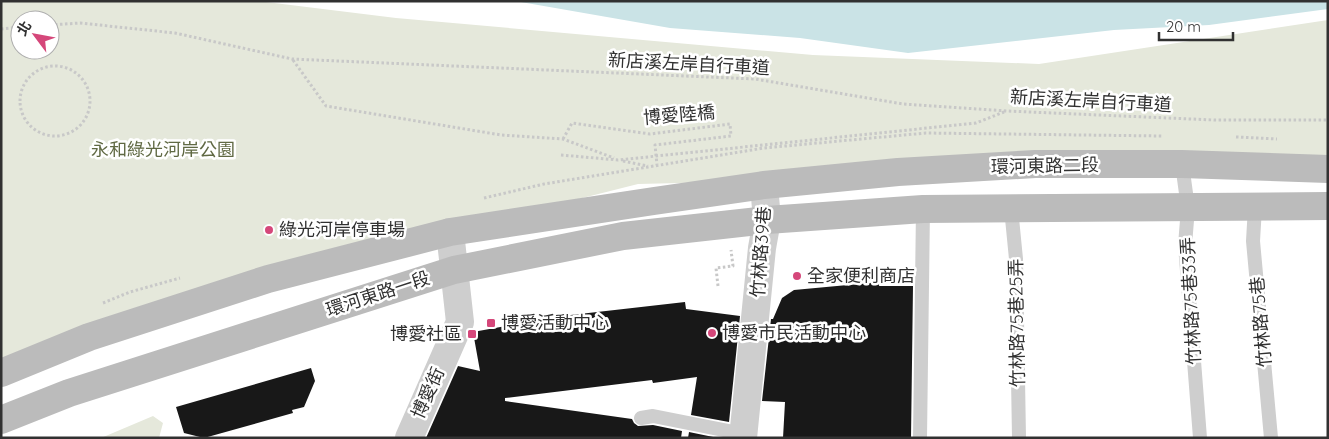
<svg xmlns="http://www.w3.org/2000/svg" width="1329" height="439" viewBox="0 0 1329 439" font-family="Quicksand,'Noto Sans TC',sans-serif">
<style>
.green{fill:#e5e8db;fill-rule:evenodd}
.water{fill:#cae3e6}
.building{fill:#181818}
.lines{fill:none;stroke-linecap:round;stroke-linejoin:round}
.path{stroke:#c8c8c8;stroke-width:3;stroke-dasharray:2.5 2.5;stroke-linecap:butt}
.lane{stroke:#cecece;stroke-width:14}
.street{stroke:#cecece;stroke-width:28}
.secondary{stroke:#bbb;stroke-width:28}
.poi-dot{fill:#d5477a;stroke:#fff;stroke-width:2}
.labels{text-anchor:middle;stroke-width:5;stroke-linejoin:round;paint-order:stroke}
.street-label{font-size:18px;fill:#313131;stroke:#fff}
.park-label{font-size:18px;fill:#606943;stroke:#fff}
.poi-label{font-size:18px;fill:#313131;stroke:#fff;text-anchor:start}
</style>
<rect width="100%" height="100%" fill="#fff"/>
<!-- green -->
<path class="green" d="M1 1H258L396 18 813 55 1039 64 1328 20V167L638 184 166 303 1 378ZM20 20H50V50H20Z
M153 416 163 423 159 438H101Z"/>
<!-- water -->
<path class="water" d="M515 1H1328V9L1209 25 1114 30 908 53 800 38 670 28Z"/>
<!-- building -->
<path class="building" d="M880 282 879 286H913L911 438H783L785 402 762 401 771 319H773L782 298 794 290Z
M685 302 686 309 740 316 729 422 691 415 697 377 653 383 652 380 505 398V401L632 419 634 423 638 426 653 425 682 431 681 438H426L458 366 480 371 473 332 562 316Z
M311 368 315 381 304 407 292 410 293 413 204 438 184 433 176 407Z
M689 432 718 438H688Z"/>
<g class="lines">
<!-- path -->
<path class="path" d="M50 25 80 23 175 33 292 59 755 79 903 104 1007 111 1214 120H1328
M1 29 20 27
M293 60 326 106 501 135 563 139 614 158
M20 101a35 35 0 1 1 70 0a35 35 0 1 1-70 0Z
M1236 137 1277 139
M563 139 572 123 650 134 730 124 731 136 655 145 657 165
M561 155 618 160 976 123 1004 112
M623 161 648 166
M484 198 544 184 764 148 926 133 1162 136
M718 286 716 268 733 266 731 250
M103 303 130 292 180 278"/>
<!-- lane -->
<path class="lane" d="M1182 164 1188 208 1185 245 1200 438
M1255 207 1253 241 1271 438
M1011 208 1016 259 1019 438
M641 418 653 416 744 434
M920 438 923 209"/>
<!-- street -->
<path class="street" d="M409 438 460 322 450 232
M743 438 762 248 767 220 764 185"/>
<!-- secondary -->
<path class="secondary" d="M1 373 89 337 268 279 450 232 654 201 764 185 898 172 1035 164H1182L1328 169
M1 420 69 393 454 270 623 236 767 220 923 209 1328 206"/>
</g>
<!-- markers -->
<g class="poi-dot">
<circle cx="269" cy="230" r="5"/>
<circle cx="797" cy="276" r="5"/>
<rect x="486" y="318" width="10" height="10" rx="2.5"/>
<circle cx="712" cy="333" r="5"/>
<rect x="467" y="329" width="10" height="10" rx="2.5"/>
</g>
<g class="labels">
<!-- street labels -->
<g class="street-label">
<text transform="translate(689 64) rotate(3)" y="6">新店溪左岸自行車道</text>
<text transform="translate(1091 101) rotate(3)" y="6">新店溪左岸自行車道</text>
<text transform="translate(679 115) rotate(-5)" y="6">博愛陸橋</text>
<text transform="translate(1045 166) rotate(-1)" y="6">環河東路二段</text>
<text transform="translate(761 252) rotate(-86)" y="6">竹林路39巷</text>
<text transform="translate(378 294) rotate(-18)" y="6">環河東路一段</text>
<text transform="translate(1191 301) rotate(-93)" y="6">竹林路75巷33弄</text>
<text transform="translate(1261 322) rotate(-95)" y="6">竹林路75巷</text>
<text transform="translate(1017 323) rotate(-91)" y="6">竹林路75巷25弄</text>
<text transform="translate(428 393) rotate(-66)" y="6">博愛街</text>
</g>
<!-- park labels -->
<g class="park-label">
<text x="163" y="156">永和綠光河岸公園</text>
</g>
<!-- poi labels -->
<g class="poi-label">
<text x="279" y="236">綠光河岸停車場</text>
<text x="807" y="282">全家便利商店</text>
<text x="501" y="329">博愛活動中心</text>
<text x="722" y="339">博愛市民活動中心</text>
<text x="462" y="340" text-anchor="end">博愛社區</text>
</g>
</g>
<!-- border -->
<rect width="1329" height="439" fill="none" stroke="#313131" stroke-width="5"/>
<!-- north arrow -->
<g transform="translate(35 35) rotate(302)"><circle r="24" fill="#ffffff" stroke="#adadad"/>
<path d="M0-4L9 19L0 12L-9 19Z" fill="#d5477a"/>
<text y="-8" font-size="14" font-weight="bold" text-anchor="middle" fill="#313131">北</text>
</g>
<!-- scale -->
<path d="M1159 32v8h74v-8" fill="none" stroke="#313131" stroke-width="2.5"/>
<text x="1166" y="32" font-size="15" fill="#313131" stroke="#ffffff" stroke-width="4" paint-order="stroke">20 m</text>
</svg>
